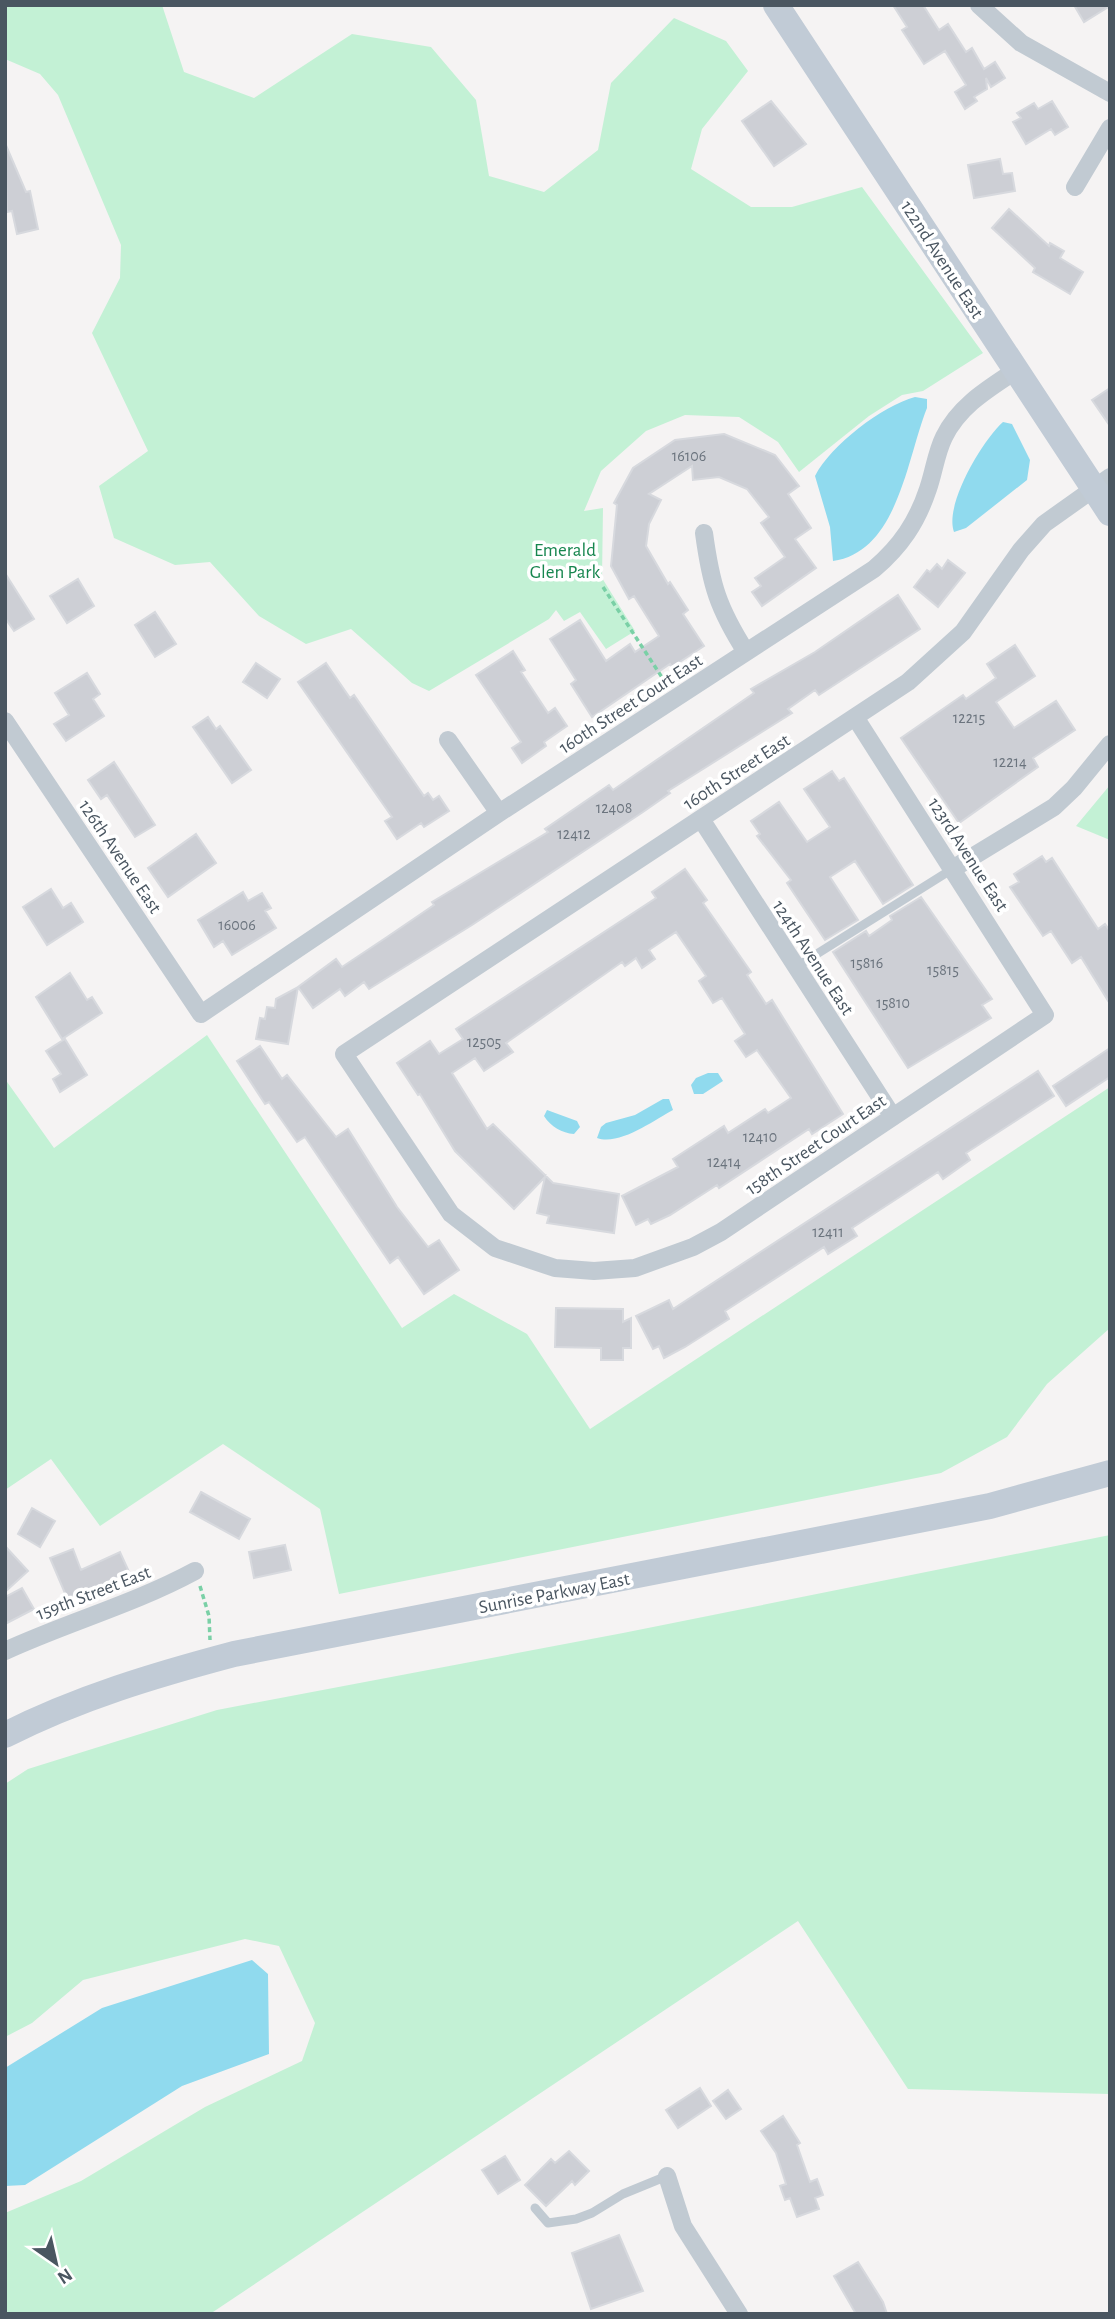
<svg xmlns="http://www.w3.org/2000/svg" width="1115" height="2319" viewBox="0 0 1115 2319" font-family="'Alegreya Sans',sans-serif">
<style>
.green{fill:#c3f1d5}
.water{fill:#90daee}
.building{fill:#cdcfd5;stroke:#d7d9de;stroke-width:2}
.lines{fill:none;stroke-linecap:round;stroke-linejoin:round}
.path{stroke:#7ad0a6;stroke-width:3.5;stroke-dasharray:5 3.5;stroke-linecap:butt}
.lane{stroke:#c1cad2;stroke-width:9}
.street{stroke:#c1cad2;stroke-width:18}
.secondary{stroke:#c1cbd6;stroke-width:26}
.labels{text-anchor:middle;stroke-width:7;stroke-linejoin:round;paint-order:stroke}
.number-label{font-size:16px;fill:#6b747e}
.street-label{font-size:19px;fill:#4a5661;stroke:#fff}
.park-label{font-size:19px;fill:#17864f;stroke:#fff}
</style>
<rect width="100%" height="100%" fill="#f5f3f3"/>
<!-- green -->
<path class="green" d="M5 5H162L184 72 254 98 352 34 431 47 476 100 489 176 544 192 598 150 611 83 674 18 726 41 748 71 702 129 691 169 751 207H792L862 187 983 353 923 391 902 395 869 416 799 472 778 442 739 417 685 415 646 431 601 471 584 511 603 508 602 578 635 631 606 649 580 612 564 621 556 610 549 619 429 691 412 683 351 629 306 644 259 616 210 562 175 565 114 538 99 486 148 451 92 333 120 278 121 245 58 95 40 74 5 59Z
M1110 785V840L1076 826Z
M207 1035 402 1328 454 1294 527 1334 590 1429 1110 1087V1328L1047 1384 1007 1437 941 1473 339 1594 320 1509 223 1444 100 1526 51 1459 5 1490V1079L54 1148Z
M1110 1535V2094L908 2089 798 1921 210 2314H5V2213L81 2181 205 2107 302 2061 315 2023 279 1946 245 1939 83 1980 32 2023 5 2037V1784L28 1769 217 1710 623 1633Z"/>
<!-- water -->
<path class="water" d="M915 397 927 399V408C907 458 898 552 833 561L830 527 815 476C831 445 882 406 915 397Z
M1003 422 1012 424 1030 460 1027 480 966 528 954 532C944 505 982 441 1003 422Z
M708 1073H718L723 1081 703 1094H694L691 1085 696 1078Z
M663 1099H669L673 1110C654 1120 620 1146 597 1138L601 1127 606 1123 635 1115Z
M547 1110 577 1121 580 1127 574 1134C562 1133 551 1127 544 1116Z
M252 1960 268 1974 269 2054 182 2086 25 2185 5 2186V2068L102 2008Z"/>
<!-- building -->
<path class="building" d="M893 5H923L939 30 948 24 966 52 972 48 984 69 995 62 1005 78 991 87 986 78 987 89 974 97 977 101 965 109 955 92 966 85 945 51 924 64 902 30 907 27Z
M1074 5H1110V6L1084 22Z
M771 101 806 144 774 166 742 121Z
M1052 101 1068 127 1055 135 1051 129 1026 144 1013 122 1021 118 1017 113 1034 103 1038 109Z
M5 143 26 192 30 191 38 229 17 234 12 211 7 212Z
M1000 159 1003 174 1012 173 1015 191 974 198 968 165Z
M1009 209 1049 246 1050 243 1064 251 1060 258 1083 272 1070 294 1033 272 1035 268 992 228Z
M1110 388V426L1092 400Z
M724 434 775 455 799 486 788 494 811 528 795 539 816 568 762 606 752 592 761 586 755 578 785 557 761 523 769 517 747 489 719 477 693 480 692 466 649 494 661 500 649 524 646 546 668 584 670 582 688 610 683 614 704 646 672 667 670 664 592 717 571 684 576 680 550 639 580 620 606 661 630 644 635 652 659 636 634 596 629 599 611 566 617 505 614 503 633 468 675 440Z
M948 560 965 573 938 607 914 587 927 570 930 572 937 564 942 569Z
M5 573 34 619 14 631 5 618Z
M78 579 94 606 67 623 50 596Z
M898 595 920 629 819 695 815 690 788 709 792 713 668 791 670 793 643 812 472 925 369 989 364 982 345 996 340 989 313 1008 298 987 336 959 342 967 387 937 434 905 432 902 548 832 545 829 609 785 613 790 754 693 751 689 815 652Z
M155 612 176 644 155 657 135 625Z
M1015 645 1035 676 996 702 1014 728 1056 701 1075 730 1033 758 1038 767 959 823 901 738 963 695 966 699 996 678 987 664Z
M513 651 525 670 521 672 548 713 555 708 567 726 544 742 546 746 522 763 512 748 521 742 476 675Z
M256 663 280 679 267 698 243 682Z
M326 663 350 698 354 695 424 796 428 793 433 800 439 796 449 811 424 827 421 823 397 839 385 821 392 817 298 682Z
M87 673 100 694 93 699 104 716 66 741 54 724 69 715 55 693Z
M208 717 216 729 220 726 251 770 232 783 193 727Z
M114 762 155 825 135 837 107 795 101 799 88 780Z
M832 771 839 781 844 778 913 885 883 904 855 861 830 877 858 920 825 940 787 883 791 880 757 836 760 834 751 821 779 802 807 842 830 827 804 789Z
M196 834 216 863 168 897 148 868Z
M1042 856 1046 862 1052 858 1098 929 1105 924 1110 931V1004L1081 957 1072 963 1051 931 1043 936 1010 887 1019 882 1014 874Z
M685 869 707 900 703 903 751 972 747 975 766 1004 772 1000 843 1114 812 1134 809 1129 719 1188 717 1185 670 1215 651 1224 648 1219 636 1225 622 1196 678 1167 673 1159 724 1126 728 1133 765 1109 768 1113 791 1098 757 1050 746 1057 735 1041 745 1034 722 998 713 1003 699 981 706 976 676 932 649 950 655 959 642 968 636 958 625 966 622 962 506 1043 513 1052 484 1071 475 1058 452 1073 487 1129 493 1124 553 1183 619 1194 614 1233 547 1223 549 1216 537 1213 545 1177 514 1209 455 1151 420 1094 418 1095 397 1063 430 1041 439 1054 463 1039 456 1029 656 898 652 892Z
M51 889 63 908 71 903 83 922 47 945 23 907Z
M243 892 248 901 262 893 271 908 265 911 276 928 232 955 223 941 214 947 198 920Z
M921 897 992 999 982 1005 991 1018 908 1068 833 952 866 931 869 936 892 920 890 916Z
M70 973 87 1000 92 997 102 1013 62 1039 36 997Z
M298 987 288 1044 256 1039 260 1018 265 1019 267 1007 275 1008 276 999Z
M65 1039 87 1075 60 1092 53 1079 61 1074 46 1051Z
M260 1046 282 1079 287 1075 336 1137 348 1129 397 1207 428 1247 439 1240 459 1270 424 1294 398 1257 390 1263 305 1137 297 1142 269 1102 265 1104 237 1061Z
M1110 1048V1077L1066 1106 1053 1086Z
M1038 1071 1054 1096 966 1153 970 1160 943 1179 938 1172 852 1228 857 1236 828 1254 824 1247 725 1311 729 1319 685 1347 664 1358 659 1346 653 1349 636 1316 669 1300 673 1309Z
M556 1308 623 1309V1322L631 1318V1348H623V1360H601V1348L555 1347Z
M201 1492 250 1519 239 1539 190 1512Z
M32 1508 55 1521 40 1547 18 1534Z
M285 1545 291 1570 254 1578 249 1552Z
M5 1546 28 1571 5 1592Z
M73 1549 81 1570 120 1552 130 1574 67 1598 50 1558Z
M22 1588 34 1609 5 1624V1597Z
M700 2088 711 2106 678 2128 666 2110Z
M728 2090 741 2109 726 2119 713 2101Z
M783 2116 800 2143 797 2145 810 2182 817 2179 823 2195 815 2198 819 2209 797 2217 790 2198 785 2200 780 2186 786 2184 776 2153 761 2131Z
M569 2151 589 2171 575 2185 572 2181 546 2206 525 2185 551 2159 555 2163Z
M505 2156 520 2180 498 2194 482 2170Z
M619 2235 643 2291 591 2309 572 2253Z
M858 2262 883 2302 887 2314H856L834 2276Z"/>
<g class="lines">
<!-- path -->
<path class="path" d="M603 587 667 685
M200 1586 209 1616 210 1640"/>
<!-- lane -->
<path class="lane" d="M796 967 954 868
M535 2208 548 2223 576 2219 592 2213 623 2194 667 2176"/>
<!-- street -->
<path class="street" d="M979 5 1021 43 1110 93
M1075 187 1110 128
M704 533C711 585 718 608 746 652
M855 717 1045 1015 721 1232 693 1247 635 1268 594 1271 555 1268 495 1248 451 1214 344 1054 908 682 963 632 1021 550 1044 524 1110 477
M5 721 201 1014 499 813 874 569C901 546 917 522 928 489 934 472 936 453 944 437 959 406 988 389 1015 371
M448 740 499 813
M701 819 893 1117
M954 868 1054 807 1074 788 1110 744
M5 1651C68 1622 134 1604 195 1571
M667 2176 683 2226 739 2314"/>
<!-- secondary -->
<path class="secondary" d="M776 5 1110 513
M5 1735C78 1698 155 1675 234 1654L990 1506 1110 1473"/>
</g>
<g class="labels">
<!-- number labels -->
<g class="number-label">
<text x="689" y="461">16106</text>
<text x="969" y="723">12215</text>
<text x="1010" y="767">12214</text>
<text x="614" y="813">12408</text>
<text x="574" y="839">12412</text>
<text x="237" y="930">16006</text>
<text x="867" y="968">15816</text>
<text x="943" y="975">15815</text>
<text x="893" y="1008">15810</text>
<text x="484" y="1047">12505</text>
<text x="760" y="1142">12410</text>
<text x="724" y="1167">12414</text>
<text x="828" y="1237">12411</text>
</g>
<!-- street labels -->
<g class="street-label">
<text transform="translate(943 259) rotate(57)" y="7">122nd Avenue East</text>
<text transform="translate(630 703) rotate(-33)" y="7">160th Street Court East</text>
<text transform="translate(736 771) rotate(-33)" y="7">160th Street East</text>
<text transform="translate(969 854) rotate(57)" y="7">123rd Avenue East</text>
<text transform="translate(121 856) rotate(56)" y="7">126th Avenue East</text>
<text transform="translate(814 957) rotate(57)" y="7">124th Avenue East</text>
<text transform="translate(815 1144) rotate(-34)" y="7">158th Street Court East</text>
<text transform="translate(93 1592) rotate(-21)" y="7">159th Street East</text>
<text transform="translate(554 1592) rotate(-11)" y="7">Sunrise Parkway East</text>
</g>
<!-- park labels -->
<g class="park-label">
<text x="565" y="556">Emerald<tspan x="565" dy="22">Glen Park</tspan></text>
</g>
</g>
<!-- border -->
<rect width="1115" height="2319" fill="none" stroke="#4a5661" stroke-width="14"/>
<!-- north arrow -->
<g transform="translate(56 2263) rotate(146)" stroke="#ffffff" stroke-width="5" paint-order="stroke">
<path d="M0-5L12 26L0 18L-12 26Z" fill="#4a5661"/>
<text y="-10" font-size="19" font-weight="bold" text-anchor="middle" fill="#4a5661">N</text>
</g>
</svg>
